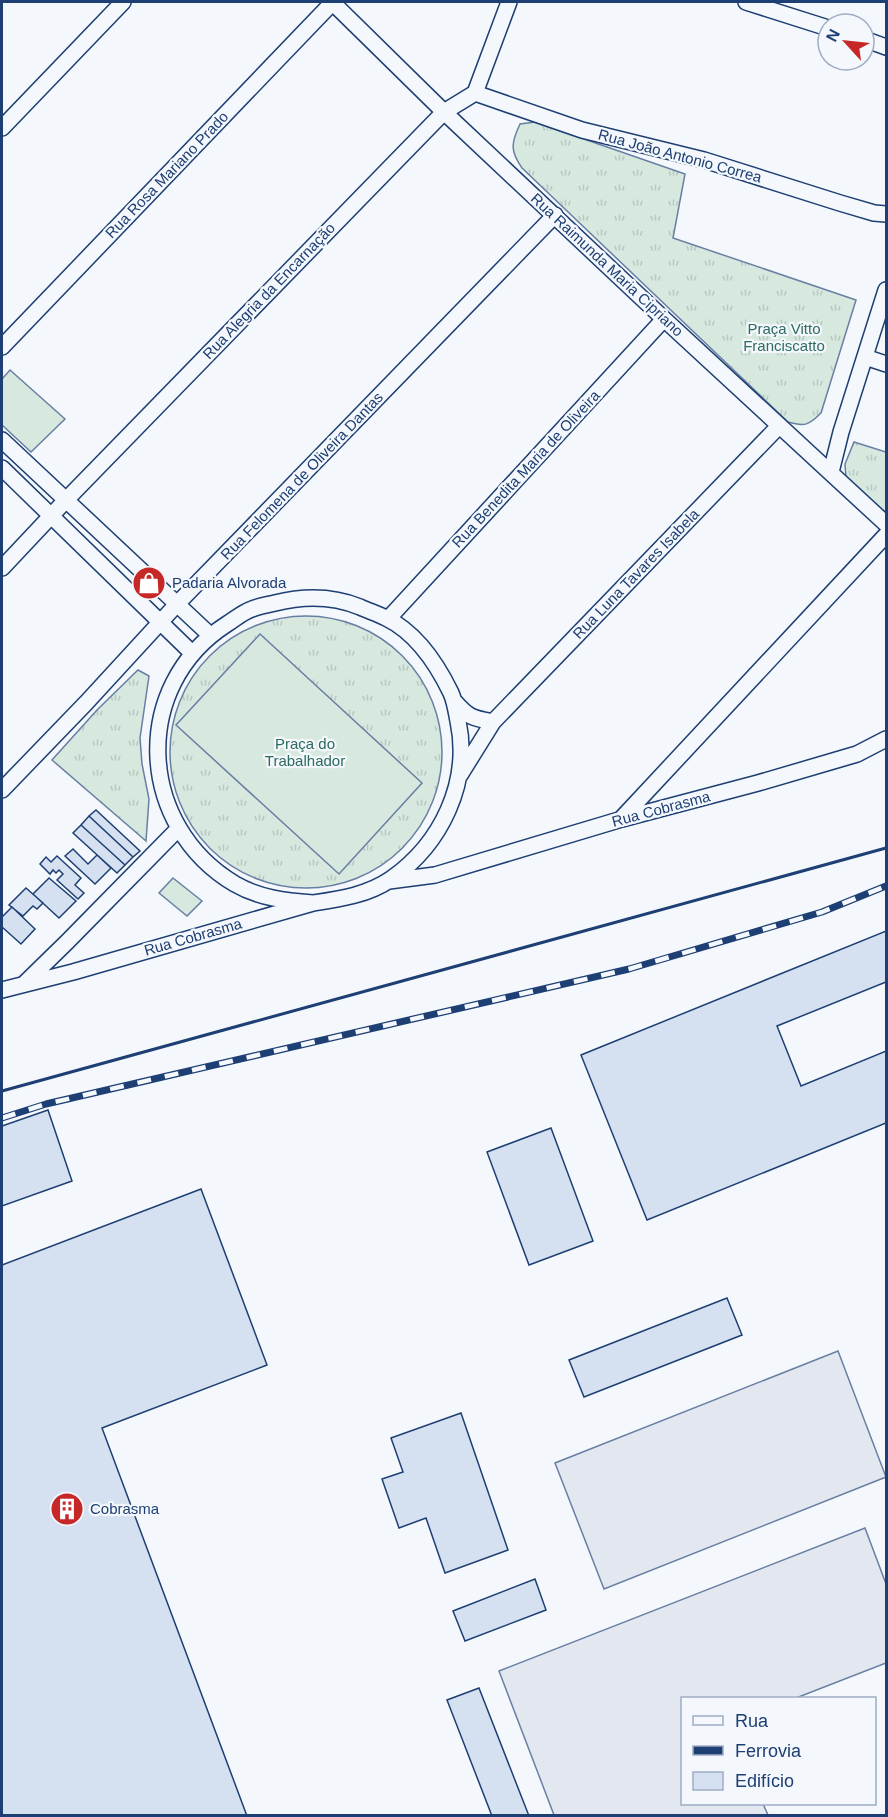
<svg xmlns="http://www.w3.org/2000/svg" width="888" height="1817" viewBox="0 0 888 1817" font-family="Arial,sans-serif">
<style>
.grass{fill:url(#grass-tufts);stroke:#687fa3;stroke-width:1.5}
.garden{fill:#d7e8df;stroke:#687fa3;stroke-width:1.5}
.parking{fill:#e3e8f0;stroke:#687fa3;stroke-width:1.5}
.building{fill:#d5e0f0;stroke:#1d3f73;stroke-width:1.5}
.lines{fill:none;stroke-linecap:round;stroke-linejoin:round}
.minor-casing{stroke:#1d3f73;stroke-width:18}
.minor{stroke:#f4f7fb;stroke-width:15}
.rail-casing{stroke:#1d3f73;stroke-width:7}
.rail{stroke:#f4f7fb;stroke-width:4.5;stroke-dasharray:14;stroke-linecap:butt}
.wall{stroke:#1d3f73;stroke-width:3}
.labels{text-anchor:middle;stroke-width:4.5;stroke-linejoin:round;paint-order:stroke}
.street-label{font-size:15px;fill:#1d3f73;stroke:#f4f7fb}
.park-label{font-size:15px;fill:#2c6c60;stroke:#f4f7fb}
.poi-label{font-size:15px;fill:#1d3f73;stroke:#f4f7fb;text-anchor:start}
</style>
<defs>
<pattern id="grass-tufts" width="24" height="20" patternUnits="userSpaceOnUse" patternTransform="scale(1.5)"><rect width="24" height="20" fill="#d7e8df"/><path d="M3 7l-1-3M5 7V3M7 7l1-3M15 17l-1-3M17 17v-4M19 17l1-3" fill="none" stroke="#b8c8c3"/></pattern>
</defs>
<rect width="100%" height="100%" fill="#f4f7fb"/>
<!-- grass -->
<path class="grass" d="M535 122 685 174 673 238 856 300 821 413C809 425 805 427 788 422L522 168C510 151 511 143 520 124Z
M854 442 886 452V516L846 478 845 464Z
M170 752a136 136 0 1 1 272 0a136 136 0 1 1-272 0Z
M138 670 149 676 140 738 142 764 149 799 146 841 52 760 97 710Z"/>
<!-- garden -->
<path class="garden" d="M10 370 65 419 31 452 2 425V379Z
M260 634 422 783 339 874 176 725Z
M173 878 202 901 187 916 159 893Z"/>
<!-- parking -->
<path class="parking" d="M838 1351 886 1477 604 1589 555 1463Z
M865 1528 886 1584V1663L796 1698H682V1804H763L768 1815H554L499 1671Z"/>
<!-- building -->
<path class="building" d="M96 810 140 851 133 857 89 816Z
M89 816 133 857 125 865 81 825Z
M81 825 125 865 117 873 73 833Z
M73 849 88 864 97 855 111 868 95 884 65 856Z
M57 856 81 878 75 885 84 893 78 899 57 880 63 874 59 870 56 873 53 870 50 874 40 864 46 857 51 862Z
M49 878 76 901 59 918 33 894Z
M26 888 43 903 37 909 33 906 23 916 9 905Z
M12 907 35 929 21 944 2 927V917Z
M886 931V982L777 1026 801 1086 886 1051V1123L647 1220 581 1055Z
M48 1110 72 1181 2 1206V1126Z
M551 1128 593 1241 529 1265 487 1152Z
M201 1189 267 1365 102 1428 247 1816H2V1265Z
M727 1298 742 1335 584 1397 569 1360Z
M461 1413 508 1550 445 1573 426 1518 399 1528 382 1479 403 1472 391 1438Z
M535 1579 546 1610 465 1641 453 1611Z
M479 1688 529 1816H492L447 1700Z"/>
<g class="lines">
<defs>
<path id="minor" d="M332 2 444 112 664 319 886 524
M746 2 828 28
M864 39 886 47
M475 93 582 130 704 160 840 203 874 213 886 214
M2 128 123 2
M2 347 333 2
M865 357 886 364
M2 440 210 635
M2 468 192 653
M831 472 841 432 886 290
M2 568 66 500 444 112 475 93 509 2
M388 619 664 319
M455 702C469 718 473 718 493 722
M460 775 493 722 779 426
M2 790 86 703 177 604 555 215
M622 818 886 535
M389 881 435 875 622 819 758 783 857 754 886 739
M24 984 67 942 178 829
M2 990 73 972 313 903C340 899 368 895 391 879 441 844 471 783 458 721 456 711 455 702 451 693 437 664 417 633 386 618 378 614 369 611 360 607 333 596 303 596 275 603 267 605 259 606 252 609 243 612 235 619 227 624 130 686 137 826 235 884 259 898 286 901 313 903"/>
</defs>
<!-- minor casing -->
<use href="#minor" class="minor-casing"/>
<!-- minor -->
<use href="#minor" class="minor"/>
<defs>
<path id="rail" d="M2 1118 46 1104 629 969 822 912 886 886"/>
</defs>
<!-- rail casing -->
<use href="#rail" class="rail-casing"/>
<!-- rail -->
<use href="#rail" class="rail"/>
<!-- wall -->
<path class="wall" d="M2 1091 886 848"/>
</g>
<!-- icons -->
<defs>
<symbol id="shop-disc" viewBox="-11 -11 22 22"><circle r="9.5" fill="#c62828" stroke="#f4f7fb"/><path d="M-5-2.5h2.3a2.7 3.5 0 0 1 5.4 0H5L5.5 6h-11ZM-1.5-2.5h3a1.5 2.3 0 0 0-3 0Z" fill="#fff"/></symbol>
<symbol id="building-disc" viewBox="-11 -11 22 22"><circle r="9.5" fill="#c62828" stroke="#f4f7fb"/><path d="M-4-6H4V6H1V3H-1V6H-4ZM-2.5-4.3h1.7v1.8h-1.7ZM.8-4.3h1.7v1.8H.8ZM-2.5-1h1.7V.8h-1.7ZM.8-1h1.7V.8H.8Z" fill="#fff"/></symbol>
</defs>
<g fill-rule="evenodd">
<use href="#shop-disc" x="130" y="564" width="38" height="38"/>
<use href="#building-disc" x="48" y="1490" width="38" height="38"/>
</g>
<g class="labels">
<!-- street labels -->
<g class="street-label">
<text transform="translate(680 156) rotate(15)" y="5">Rua João Antonio Correa</text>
<text transform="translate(167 175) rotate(-46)" y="5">Rua Rosa Mariano Prado</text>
<text transform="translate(607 265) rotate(43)" y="5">Rua Raimunda Maria Cipriano</text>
<text transform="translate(269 291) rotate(-46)" y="5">Rua Alegria da Encarnação</text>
<text transform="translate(526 469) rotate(-47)" y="5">Rua Benedita Maria de Oliveira</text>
<text transform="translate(302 476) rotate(-46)" y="5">Rua Felomena de Oliveira Dantas</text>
<text transform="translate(636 574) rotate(-46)" y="5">Rua Luna Tavares Isabela</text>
<text transform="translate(661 809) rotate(-15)" y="5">Rua Cobrasma</text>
<text transform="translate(193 937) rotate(-16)" y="5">Rua Cobrasma</text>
</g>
<!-- park labels -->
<g class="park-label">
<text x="784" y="334">Praça Vitto<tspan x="784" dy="17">Franciscatto</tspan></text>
<text x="305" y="749">Praça do<tspan x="305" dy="17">Trabalhador</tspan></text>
</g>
<!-- poi labels -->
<g class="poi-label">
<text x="172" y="588">Padaria Alvorada</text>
<text x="90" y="1514">Cobrasma</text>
</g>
</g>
<!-- border -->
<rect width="888" height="1817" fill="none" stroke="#1d3f73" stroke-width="6"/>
<!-- legend -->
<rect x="681" y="1697" width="195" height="108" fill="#f4f7fb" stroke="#9eadc5" stroke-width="1.5"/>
<rect x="693" y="1716" width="30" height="9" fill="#f4f7fb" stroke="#9eadc5" stroke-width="1.5"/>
<text x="735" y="1727" font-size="18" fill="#1d3f73">Rua</text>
<rect x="693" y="1746" width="30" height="9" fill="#1d3f73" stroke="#9eadc5" stroke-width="1.5"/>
<text x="735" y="1757" font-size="18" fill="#1d3f73">Ferrovia</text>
<rect x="693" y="1772" width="30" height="18" fill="#d5e0f0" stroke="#9eadc5" stroke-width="1.5"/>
<text x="735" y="1787" font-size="18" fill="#1d3f73">Edifício</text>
<!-- north arrow -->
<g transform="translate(846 42) rotate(297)"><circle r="28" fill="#f4f7fb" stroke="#9eadc5" stroke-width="1.5"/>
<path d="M0-4.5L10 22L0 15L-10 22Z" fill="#c62828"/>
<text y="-9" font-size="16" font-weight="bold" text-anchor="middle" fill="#1d3f73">N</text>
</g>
</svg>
